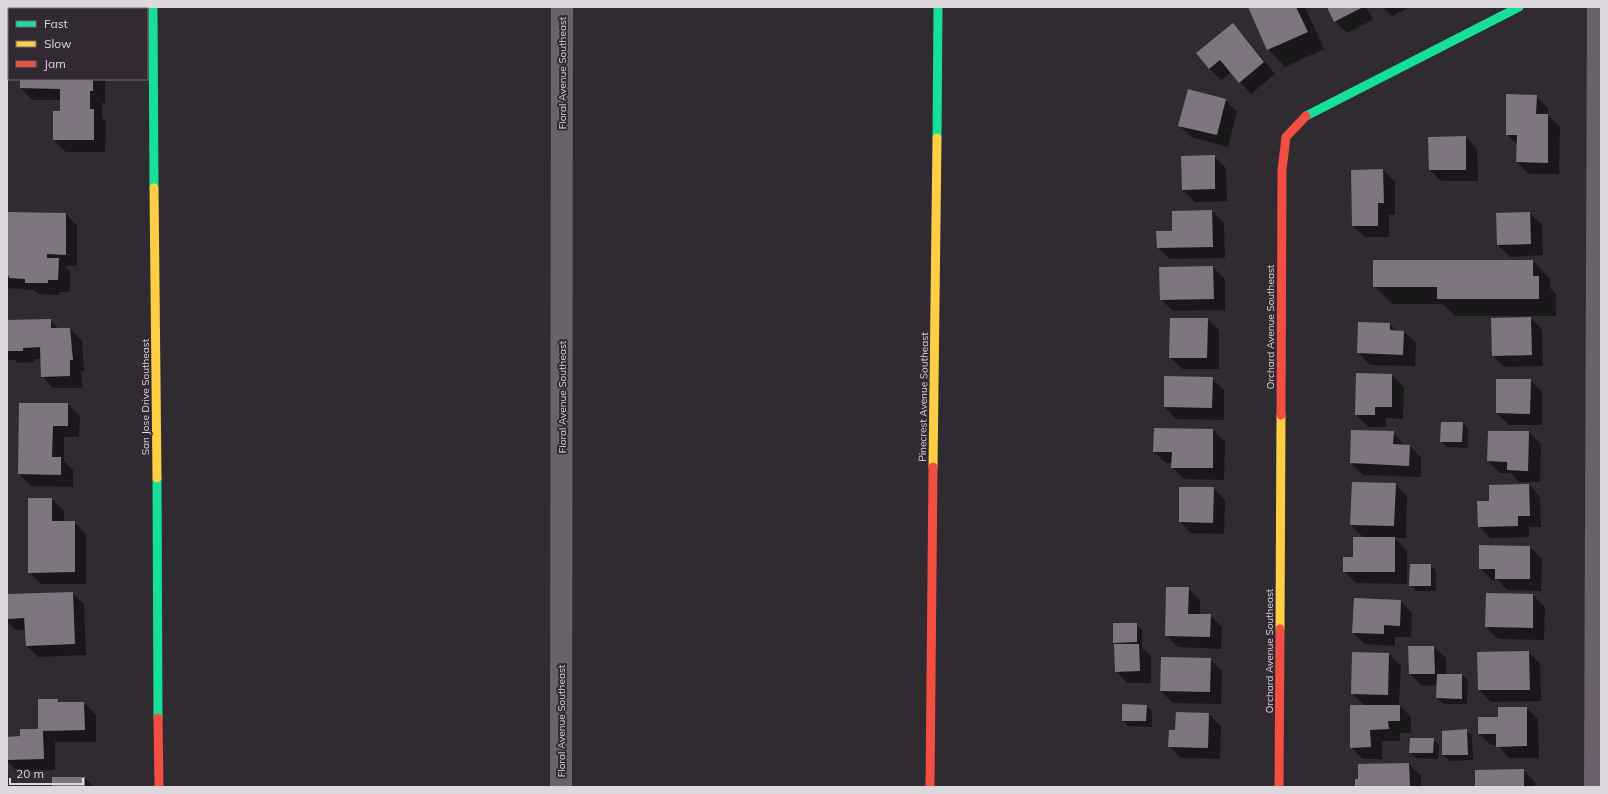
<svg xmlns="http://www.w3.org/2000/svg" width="1608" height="794" viewBox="0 0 1608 794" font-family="Mulish,sans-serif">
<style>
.shadow{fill:#0007}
.building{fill:#7f7581}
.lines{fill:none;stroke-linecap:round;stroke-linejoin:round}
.street{stroke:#6b616c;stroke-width:22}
.fast{stroke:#16e098;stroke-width:9}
.slow{stroke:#ffcf43;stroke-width:9}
.jam{stroke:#f24e42;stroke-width:9}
.labels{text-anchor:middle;stroke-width:4;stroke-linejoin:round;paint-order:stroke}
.street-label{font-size:10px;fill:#ddd7de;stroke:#322933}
</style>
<rect width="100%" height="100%" fill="#302b31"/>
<!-- shadow -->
<path class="shadow" d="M1249 7H1305L1324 49 1285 67 1268 49Z
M1328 7H1366L1373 20 1347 33 1335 21Z
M1383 7H1410L1392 16Z
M1233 24 1244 36 1275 74 1251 94 1231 72 1221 80 1209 68Z
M21 79H105V103H102V118L106 122 105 152H66L54 140 61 112V100H32L21 88Z
M1536 96 1548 108V115L1560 127 1559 174H1529L1517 162 1518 145 1507 135Z
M1225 100 1237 112 1228 147 1191 137 1179 125Z
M1466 137 1477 149 1478 181H1441L1430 170Z
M1214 156 1226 168 1227 201 1195 202 1183 190Z
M1383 170 1395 182V215H1389V237H1365L1353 226Z
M1212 211 1224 223 1225 258 1170 259 1158 248Z
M7 213 66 214 77 226V266H65L70 271V292H59V295L38 294 34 290 7 288Z
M1530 213 1542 225 1543 255 1510 257 1498 245Z
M1533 261 1550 279V288L1556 294V316H1455L1443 304H1392L1374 286Z
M1213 267 1225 279V310L1173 311 1161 299Z
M1531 318 1542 330 1543 366 1504 367 1493 355Z
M1207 319 1219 330V369H1182L1170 357Z
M50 320 59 329H70L82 341 84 371H81L82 388H53L42 376 41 359H34V362L17 363 15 360H7V321Z
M1390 324 1397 331 1404 332 1416 343 1415 366 1370 365 1358 353Z
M1357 374 1392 375 1404 387 1403 419 1386 418V427H1368L1356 415Z
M1212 378 1224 390V420L1176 419 1165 407Z
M1497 380H1530L1542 392V425H1509L1497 413Z
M20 404H68L80 416 79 437H64V461L73 470V487L31 486 19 474Z
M1463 423 1468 429V448L1447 447 1441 442Z
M1213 430 1225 442 1224 480 1184 479 1172 467V463H1166L1154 452Z
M1352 431 1393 432 1405 446H1410L1421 458V477L1363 475 1351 463Z
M1529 432 1541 444 1540 482H1519L1511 473H1500L1488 461Z
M1395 484 1407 496 1406 538H1394L1407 550V584L1356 583 1344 571 1354 558 1364 538 1351 525Z
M1529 485 1540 497 1541 527H1529V537L1490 538 1479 526 1490 502Z
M1213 488 1225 500 1224 534 1191 533 1180 522Z
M52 499 64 511V522H74L86 534V584H41L29 572Z
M1530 547 1542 559 1541 591 1507 590 1498 580H1492L1480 568Z
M1431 565 1436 571V591H1416L1410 585Z
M1188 588 1200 600V615H1210L1222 627 1221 649 1178 647 1166 635Z
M72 593 84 604 86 655 38 657 27 646 26 630H16L7 621V595Z
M1533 595 1545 607 1544 640 1498 639 1486 627Z
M1401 601 1412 613 1411 637H1395V646L1365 644 1353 633Z
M1136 624 1142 630V648L1151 656V683H1127L1116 671 1117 645 1114 642Z
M1409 647H1434L1446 658V675H1462L1468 680 1467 704H1443L1437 698 1438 685 1422 686 1410 674Z
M1528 652 1540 664 1541 701 1491 702 1479 690Z
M1389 654 1401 666 1399 705 1411 717V733H1400V741H1382V759H1363L1351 747 1365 706 1352 693Z
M1210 659 1222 671 1221 704 1173 703 1161 691Z
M58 700 61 703H84L96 715V742H55V770L17 771 7 761V738L21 737 39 730Z
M1146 706 1152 711V727L1128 726 1123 720Z
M1526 708 1538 719 1539 758H1509L1497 745H1491L1479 733 1499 718Z
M1209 714 1221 726 1220 759 1181 758 1169 746Z
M1466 730 1472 736 1473 760 1449 761 1443 755Z
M1433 739 1439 745 1438 759 1416 758 1410 753Z
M1409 764 1421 776V787H1356Z
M1523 770 1535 782V787H1476Z
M85 778 94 787H53Z"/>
<!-- building -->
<path class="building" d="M1248 7H1296L1308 32 1267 50Z
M1327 7H1363L1334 22Z
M1233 23 1264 62 1239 83 1220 60 1209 69 1196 53Z
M20 79H93V91H90V109H94V140H53V111H60V89L20 88Z
M1188 89 1226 99 1217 135 1178 126Z
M1506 94 1537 95 1536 114H1548V163L1516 162 1517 135H1506Z
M1466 136V170H1429L1428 137Z
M1215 155V189L1182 190 1181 156Z
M1383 169 1384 203H1378V226H1352L1351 170Z
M1212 210 1213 247 1157 248 1156 231H1172V211Z
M7 212 66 213V255L47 254V258H59L58 280H48V283H25V279L9 278V276H7Z
M1530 212 1531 244 1497 245 1496 213Z
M1373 260H1533V276H1539V299H1437V287H1373Z
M1213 266 1214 299 1160 300 1159 267Z
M1531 317 1532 355 1492 356 1491 318Z
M1170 318H1208L1207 358H1169Z
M51 319V328H70L73 360H70V376L41 377 40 347 23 348V351H7V320Z
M1358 322 1390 323V330L1404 331 1403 355 1357 353Z
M1356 373 1392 374V407H1375V415H1355Z
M1164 376 1213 377 1212 408 1164 407Z
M1496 379H1531L1530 414 1496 413Z
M19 403H68V426H53L52 457H61V475L18 474Z
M1441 422H1463L1462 442H1440Z
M1154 428 1213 429V468H1171L1172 452H1153Z
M1351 430 1394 431 1393 444 1410 445 1409 466 1350 463Z
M1488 431H1529L1528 471 1507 470V462L1487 461Z
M1352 482 1396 483 1394 526 1350 525Z
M1529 484 1530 516H1518V526L1478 527 1477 501H1489V485Z
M1179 487H1214L1213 523 1179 522Z
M28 498H52V521H75V572L28 573Z
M1353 537H1395V572H1343V557H1353Z
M1479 545 1530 546V579H1495V569H1479Z
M1410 564H1431V586H1409Z
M1166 587H1189L1188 614H1211L1210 637 1165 636Z
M73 592 75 644 26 646 24 618 7 619V594Z
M1486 593 1533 594V628L1485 627Z
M1354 598 1401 600 1400 626 1384 625V634L1352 633Z
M1113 623H1137V642L1113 643Z
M1114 644H1139L1140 671 1115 672Z
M1408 646H1434L1435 674H1409Z
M1529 651 1530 690H1478L1477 652Z
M1352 652 1389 653 1388 695 1351 694Z
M1161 657 1211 658 1210 692 1160 691Z
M1437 674H1462V699L1436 698Z
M38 699H58V702H84L85 730 43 731 44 759 7 760V737L20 736V729H38Z
M1122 704 1147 705 1146 721H1122Z
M1350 705H1400V721H1388L1389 729 1370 730 1371 747 1350 748Z
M1498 707H1527V746L1496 747V734H1478V717H1498Z
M1176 712 1209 713 1208 748 1168 747 1169 730H1175Z
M1467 729 1468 755H1442V731Z
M1410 738H1434L1433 753H1409Z
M1409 763 1410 787H1355V779H1358V764Z
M1524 769V787H1475V770Z
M52 777H85V787H52Z"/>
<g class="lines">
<!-- street -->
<path class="street" d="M561 787 562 7
M1595 787 1598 7"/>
<!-- fast -->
<path class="fast" d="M153 7 154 188
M1306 116 1519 7
M937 138 938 7
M157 478 158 718"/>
<!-- slow -->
<path class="slow" d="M154 188 157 478
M933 467 937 138
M1280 629 1281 415"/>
<!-- jam -->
<path class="jam" d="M1281 415 1282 170 1286 137 1306 116
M158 718 159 787
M930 787 933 467
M1279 787 1280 629"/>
</g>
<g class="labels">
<!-- street labels -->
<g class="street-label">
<text transform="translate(562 73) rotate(-90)" y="4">Floral Avenue Southeast</text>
<text transform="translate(1270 327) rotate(-90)" y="4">Orchard Avenue Southeast</text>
<text transform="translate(145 397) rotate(-90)" y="4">San Jose Drive Southeast</text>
<text transform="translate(562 397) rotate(-90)" y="4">Floral Avenue Southeast</text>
<text transform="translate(923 397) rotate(-89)" y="4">Pinecrest Avenue Southeast</text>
<text transform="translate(1269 651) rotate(-90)" y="4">Orchard Avenue Southeast</text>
<text transform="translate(561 721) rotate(-90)" y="4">Floral Avenue Southeast</text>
</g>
</g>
<!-- border -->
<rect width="1608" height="794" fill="none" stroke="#ddd7de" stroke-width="16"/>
<!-- legend -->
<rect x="8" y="8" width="140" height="72" fill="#322933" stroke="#766f77"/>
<rect x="16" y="21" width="20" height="6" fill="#16e098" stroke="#766f77"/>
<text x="44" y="28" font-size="12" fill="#ddd7de">Fast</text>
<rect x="16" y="41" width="20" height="6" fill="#ffcf43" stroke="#766f77"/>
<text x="44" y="48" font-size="12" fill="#ddd7de">Slow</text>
<rect x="16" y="61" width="20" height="6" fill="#f24e42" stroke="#766f77"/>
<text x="44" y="68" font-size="12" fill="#ddd7de">Jam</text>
<!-- scale -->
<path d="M10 778v6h73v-6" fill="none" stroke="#ddd7de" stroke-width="2"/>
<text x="16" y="778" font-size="12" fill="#ddd7de" stroke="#322933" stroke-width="3" paint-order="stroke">20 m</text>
</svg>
